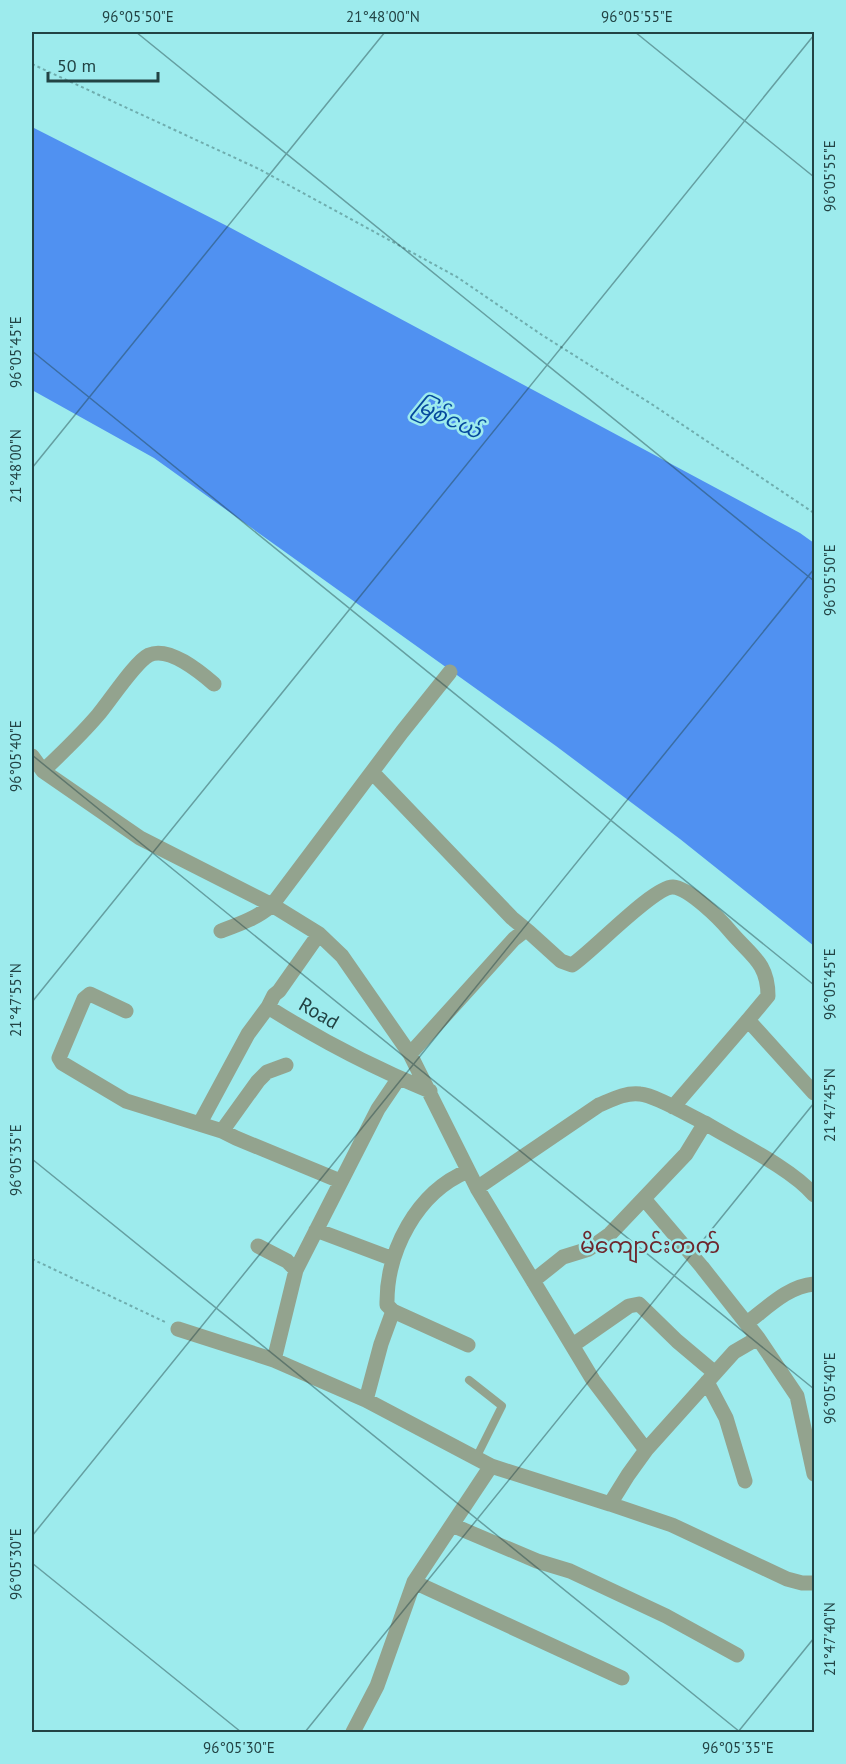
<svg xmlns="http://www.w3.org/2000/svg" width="846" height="1764" viewBox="0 0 846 1764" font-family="'PT Sans','Noto Sans Myanmar',sans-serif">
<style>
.water{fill:#5091f1}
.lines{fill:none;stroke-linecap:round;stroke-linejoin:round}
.path{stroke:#6fadae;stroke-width:2;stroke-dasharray:3 3;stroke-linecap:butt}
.lane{stroke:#93a38e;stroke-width:8}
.street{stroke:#93a38e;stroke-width:15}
.ticks{fill:none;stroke:#224344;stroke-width:1.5;stroke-opacity:0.45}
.labels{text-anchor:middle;stroke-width:5;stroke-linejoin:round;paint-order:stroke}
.street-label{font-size:20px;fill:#224344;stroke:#9debed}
.water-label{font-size:21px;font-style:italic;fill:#05489d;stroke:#9debed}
.quarter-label{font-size:22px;fill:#6e272d;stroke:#9debed}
.neatline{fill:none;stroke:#224344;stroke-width:2}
.ticks-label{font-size:15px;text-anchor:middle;fill:#224344}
</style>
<rect width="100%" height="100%" fill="#9debed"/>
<!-- water -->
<path class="water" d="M32 127 229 227 800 533 814 543V946L680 839 556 746 154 458 32 390Z"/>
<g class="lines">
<!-- path -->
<path class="path" d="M32 64 259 169 457 277 542 335 653 405 814 513
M32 1259 165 1322"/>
<!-- lane -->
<path class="lane" d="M469 1380 502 1406 476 1458"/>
<!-- street -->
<path class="street" d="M32 756 43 771 140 838 272 905 319 934 342 956 410 1054 477 1188 593 1380 646 1450 628 1475 610 1504 491 1466 414 1582 377 1686 353 1732
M43 771C62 753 81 735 98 715 110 701 135 662 149 655 169 646 200 672 214 684
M372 772 512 918 529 932
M221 931C240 924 257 918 272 905L402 732 450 672
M319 934 279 991 274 995 268 1007C320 1040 374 1068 430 1091
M126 1011 90 994 84 999 59 1058 62 1063 126 1101 222 1131 236 1138 340 1181
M410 1054 514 939 523 932H529L561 961 572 965C593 951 654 886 673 887 689 888 720 919 730 931 750 955 768 962 768 996L748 1020
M673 1107 748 1020 814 1093
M200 1123 248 1034 268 1007
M705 1123C736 1142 791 1168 814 1195
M222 1131 258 1081 267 1072 286 1065
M477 1188 599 1105C611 1100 626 1092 640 1094 655 1095 690 1116 705 1123L686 1154 610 1234 589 1249 563 1257 533 1281
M645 1200 702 1267 758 1338
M316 1230 393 1259
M258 1246 287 1261 296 1270
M747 1323C767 1308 788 1286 814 1284
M178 1329 274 1360 366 1400 491 1466
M468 1345 393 1311 387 1305C386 1251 417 1192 468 1171
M573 1345 629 1306 639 1304 677 1341 715 1373
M274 1360 296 1270 378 1109 399 1078
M707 1382 726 1418 745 1481
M366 1400 381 1344 393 1311
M646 1450 734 1352 758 1338 797 1396 814 1474
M610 1504 672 1525 787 1579 802 1583H814
M452 1525 537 1561 570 1571 666 1616 737 1655
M414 1582 622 1678"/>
</g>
<!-- ticks -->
<path class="ticks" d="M136 32 814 581M635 32 814 177M32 351 814 985M32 468 385 32M32 755 814 1389M32 1002 814 35M32 1159 740 1732M32 1536 814 569M32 1563 241 1732M305 1732 814 1103M738 1732 814 1638"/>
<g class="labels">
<!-- street labels -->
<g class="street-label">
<text transform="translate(319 1013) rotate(30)" y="7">Road</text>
</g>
<!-- water labels -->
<g class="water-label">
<text transform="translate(448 418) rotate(25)" y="7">မြစ်ငယ်</text>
</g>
<!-- quarter labels -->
<g class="quarter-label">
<text x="650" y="1253">မိကျောင်းတက်</text>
</g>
</g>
<!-- border -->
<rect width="846" height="1764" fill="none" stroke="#9debed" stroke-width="66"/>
<!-- scale -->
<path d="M48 72v9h110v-9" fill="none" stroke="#224344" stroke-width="3"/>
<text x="57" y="72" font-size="18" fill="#224344" stroke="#9debed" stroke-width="4.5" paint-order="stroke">50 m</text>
<rect x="33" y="33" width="780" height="1698" class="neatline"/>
<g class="ticks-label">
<text x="138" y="22">96°05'50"E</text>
<text x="383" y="22">21°48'00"N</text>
<text x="637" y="22">96°05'55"E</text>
<text transform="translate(830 176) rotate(-90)" y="5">96°05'55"E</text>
<text transform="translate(16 352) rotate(-90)" y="5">96°05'45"E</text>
<text transform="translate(16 466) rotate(-90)" y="5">21°48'00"N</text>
<text transform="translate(830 580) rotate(-90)" y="5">96°05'50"E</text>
<text transform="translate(16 756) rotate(-90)" y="5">96°05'40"E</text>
<text transform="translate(830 984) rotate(-90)" y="5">96°05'45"E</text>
<text transform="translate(16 1000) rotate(-90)" y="5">21°47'55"N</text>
<text transform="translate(830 1105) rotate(-90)" y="5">21°47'45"N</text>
<text transform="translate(16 1160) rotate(-90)" y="5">96°05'35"E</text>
<text transform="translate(830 1388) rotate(-90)" y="5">96°05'40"E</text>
<text transform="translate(16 1564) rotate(-90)" y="5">96°05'30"E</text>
<text transform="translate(830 1639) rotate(-90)" y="5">21°47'40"N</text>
<text x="239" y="1753">96°05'30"E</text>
<text x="738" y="1753">96°05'35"E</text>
</g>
</svg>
